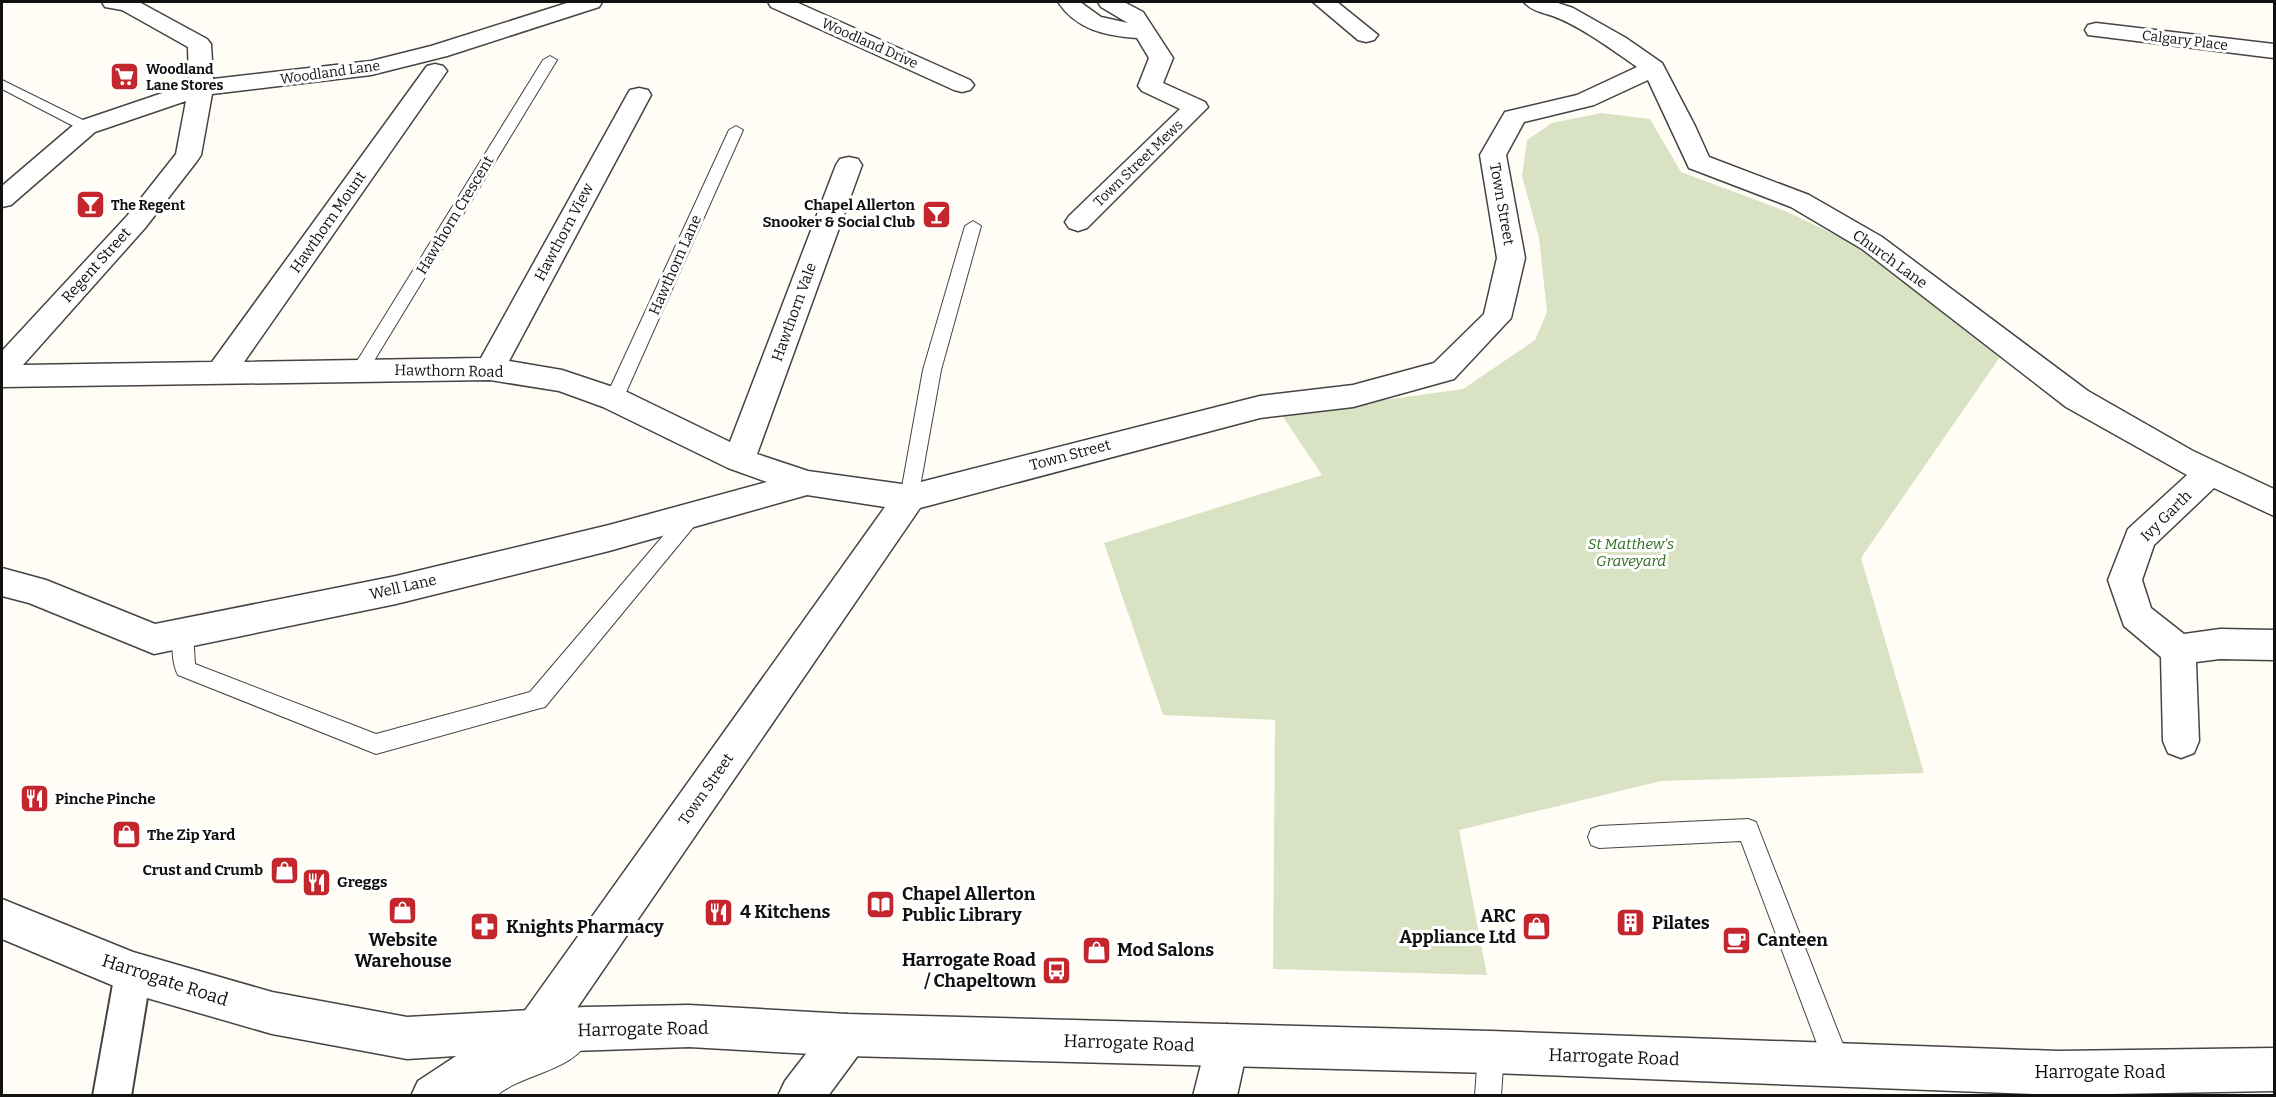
<svg xmlns="http://www.w3.org/2000/svg" width="2276" height="1097" viewBox="0 0 2276 1097" font-family="Bitter,serif">
<style>
.cemetery{fill:#d9e3c4}
.lines{fill:none;stroke-linecap:round;stroke-linejoin:round}
.service-casing{stroke:#444;stroke-width:2}
.pedestrian-casing{stroke:#444;stroke-width:4}
.minor-casing{stroke:#444;stroke-width:3}
.tertiary-casing{stroke:#444;stroke-width:3}
.service{fill:#fff;fill-rule:evenodd}
.pedestrian{fill:#fff;fill-rule:evenodd}
.minor{fill:#fff;fill-rule:evenodd}
.tertiary{fill:#fff;fill-rule:evenodd}
.labels{text-anchor:middle;stroke-width:6;stroke-linejoin:round;paint-order:stroke}
.far-street-label{font-size:14px;fill:#111;stroke:#fff}
.far-poi-label{font-size:14px;font-weight:bold;fill:#111;stroke:#fff;text-anchor:start}
.street-label{font-size:15px;fill:#111;stroke:#fff}
.poi-label{font-size:15px;font-weight:bold;fill:#111;stroke:#fff;text-anchor:start}
.park-label{font-size:15px;font-style:italic;fill:#2f6b1f;stroke:#fff}
.near-poi-label{font-size:18px;font-weight:bold;fill:#111;stroke:#fff;text-anchor:start}
.near-street-label{font-size:18px;fill:#111;stroke:#fff}
</style>
<rect width="100%" height="100%" fill="#fffdf5"/>
<!-- cemetery -->
<path class="cemetery" d="M1601 113 1650 119 1681 172 1788 212 1850 242 2000 357 1861 558 1924 773 1661 781 1459 830 1487 975 1273 969 1275 720 1163 715 1104 543 1322 475 1281 414 1463 389 1535 340 1547 312 1539 238 1522 176 1527 140 1552 123Z"/>
<g class="lines">
<defs>
<path id="service" d="M550 56 557 60 366 374 360 376 354 374 351 370 354 366 543 60Z
M2 80 91 124 93 127 86 131 81 130 2 89Z
M736 126 743 130 623 399 620 404 614 406 608 404 605 399 729 130Z
M973 221 981 226 941 370 918 498 916 503 909 505 902 503 900 498 923 370 965 226Z
M693 506 700 509 703 514 700 519 545 707 537 709 376 754 178 675C172 664 170 639 176 627L183 624 190 627 193 633 195 664 376 734 530 692 686 509Z
M1748 819 1756 822 1759 830 1851 1065 1847 1074 1838 1078 1829 1074 1825 1065 1741 841 1599 848 1591 845 1588 837 1591 829 1599 826Z
M579 1021 588 1025 592 1034C575 1073 526 1071 496 1096H463C478 1060 521 1062 550 1044 561 1038 566 1027 579 1021Z
M1491 1039 1500 1043 1504 1052 1501 1096H1475L1478 1052 1482 1043Z"/>
<path id="pedestrian" d="M133 955 146 960 151 973 131 1096H93L115 973 120 960Z"/>
<path id="minor" d="M102 2H139L207 39 211 44 213 79 371 61 431 46 570 2H602L599 7 447 56 371 75 212 94 201 155 197 161 145 228 23 365 212 362 427 66 435 64 443 66 447 71 244 362 481 358 627 95 630 90 639 88 648 90 651 95 509 361 562 370 625 391 730 442 836 165 840 159 849 157 858 159 862 165 757 454 808 471 909 485 1260 396 1353 385 1434 363 1484 314 1497 258 1480 155 1502 117 1505 112 1577 95 1637 67C1611 49 1582 27 1553 16 1543 13 1530 10 1524 2H1555L1573 8 1626 38 1662 63 1695 126 1709 157 1809 195 1882 237 2088 391 2193 451 2274 489V516L2214 488 2154 545 2142 580 2151 608 2184 634 2220 629 2274 630V660L2220 659 2196 662 2199 741 2194 753 2181 758 2168 753 2163 741 2161 657 2124 626 2108 580 2128 529 2187 475 2066 407 1862 249 1791 207 1689 168 1648 80 1594 105 1524 122 1506 155 1525 258 1511 318 1454 379 1353 407 1260 418 920 508 551 1046 536 1052 521 1046 515 1031 521 1016 885 507 807 495 609 551 396 604 154 654 29 603 2 596V568L46 580 155 624 396 576 609 525 767 482 728 468 603 407 559 391 490 380 2 387V351L127 216 176 154 186 101 95 132 11 205 2 207V186L77 122 189 84 188 47 122 10 105 7Z
M768 2H796L970 80 974 85 970 90 962 92 954 90 771 7Z
M1058 2H1080L1101 17 1128 23 1101 7 1098 2H1124L1143 12 1173 58 1163 83 1205 102 1208 107 1087 228 1078 231 1069 228 1065 222 1069 216 1180 109 1142 91 1138 86 1149 58 1137 38C1105 36 1076 29 1058 2Z
M1313 2H1337L1378 35 1374 40 1366 42 1358 40Z
M2096 23 2274 44V58L2088 35 2085 30 2088 25Z
M847 1014 862 1020 868 1035 862 1050 828 1096H778L785 1081 832 1020Z
M1227 1024 1242 1030 1248 1045 1237 1096H1193L1206 1045 1212 1030Z"/>
<path id="tertiary" d="M2 899 133 952 272 992 407 1017 585 1007 689 1005 847 1014 1491 1031 2058 1051 2274 1048V1091L2058 1095 1491 1073 847 1056 689 1047 543 1052 474 1096H411L418 1081 456 1056 407 1059 272 1034 133 994 2 939Z"/>
</defs>
<!-- service casing -->
<use href="#service" class="service-casing"/>
<!-- pedestrian casing -->
<use href="#pedestrian" class="pedestrian-casing"/>
<!-- minor casing -->
<use href="#minor" class="minor-casing"/>
<!-- tertiary casing -->
<use href="#tertiary" class="tertiary-casing"/>
<!-- service -->
<use href="#service" class="service"/>
<!-- pedestrian -->
<use href="#pedestrian" class="pedestrian"/>
<!-- minor -->
<use href="#minor" class="minor"/>
<!-- tertiary -->
<use href="#tertiary" class="tertiary"/>
</g>
<!-- icons -->
<defs>
<symbol id="supermarket-square" viewBox="-11 -11 22 22"><rect x="-9" y="-9" width="18" height="18" rx="4" fill="#c4262e" stroke="#fff"/><path d="M-6-5.5h2.5l.6 2H6L4.5 2H-2.5L-4.4-4H-6ZM-1.5 3.2a1.3 1.3 0 1 0 .1 0ZM3 3.2a1.3 1.3 0 1 0 .1 0Z" fill="#fff"/></symbol>
<symbol id="bar-square" viewBox="-11 -11 22 22"><rect x="-9" y="-9" width="18" height="18" rx="4" fill="#c4262e" stroke="#fff"/><path d="M-6-5H6L.8 .8V4.5H3.5V6h-7V4.5H-.8V.8Z" fill="#fff"/></symbol>
<symbol id="restaurant-square" viewBox="-11 -11 22 22"><rect x="-9" y="-9" width="18" height="18" rx="4" fill="#c4262e" stroke="#fff"/><path d="M-5-6h1v4h1v-4h1v4h1v-4h1v5L-1.5 .5V6h-2V.5L-5-1ZM5-6V6H3V1.5H1.5Q1.5-4 5-6Z" fill="#fff"/></symbol>
<symbol id="shop-square" viewBox="-11 -11 22 22"><rect x="-9" y="-9" width="18" height="18" rx="4" fill="#c4262e" stroke="#fff"/><path d="M-5-2.5h2.3a2.7 3.5 0 0 1 5.4 0H5L5.5 6h-11ZM-1.5-2.5h3a1.5 2.3 0 0 0-3 0Z" fill="#fff"/></symbol>
<symbol id="library-square" viewBox="-11 -11 22 22"><rect x="-9" y="-9" width="18" height="18" rx="4" fill="#c4262e" stroke="#fff"/><path d="M-6-4Q-3-5.5-.7-3.5V5Q-3 3-6 4ZM6-4Q3-5.5 .7-3.5V5Q3 3 6 4Z" fill="#fff"/></symbol>
<symbol id="building-square" viewBox="-11 -11 22 22"><rect x="-9" y="-9" width="18" height="18" rx="4" fill="#c4262e" stroke="#fff"/><path d="M-4-6H4V6H1V3H-1V6H-4ZM-2.5-4.3h1.7v1.8h-1.7ZM.8-4.3h1.7v1.8H.8ZM-2.5-1h1.7V.8h-1.7ZM.8-1h1.7V.8H.8Z" fill="#fff"/></symbol>
<symbol id="pharmacy-square" viewBox="-11 -11 22 22"><rect x="-9" y="-9" width="18" height="18" rx="4" fill="#c4262e" stroke="#fff"/><path d="M-2-6h4v4h4v4h-4v4h-4v-4h-4v-4h4Z" fill="#fff"/></symbol>
<symbol id="cafe-square" viewBox="-11 -11 22 22"><rect x="-9" y="-9" width="18" height="18" rx="4" fill="#c4262e" stroke="#fff"/><path d="M-5.5-4.5H6V0H3Q3 3.5 0 3.5H-2.5Q-5.5 3.5-5.5 0ZM3-3.2v2h1.7v-2ZM-6 4.5H4V6H-6Z" fill="#fff"/></symbol>
<symbol id="bus-square" viewBox="-11 -11 22 22"><rect x="-9" y="-9" width="18" height="18" rx="4" fill="#c4262e" stroke="#fff"/><path d="M-5-6H5V4H4V6H2V4H-2V6H-4V4H-5ZM-3.5-4V0h7V-4ZM-3.5 1.2v1.5H-2V1.2ZM2 1.2v1.5H3.5V1.2Z" fill="#fff"/></symbol>
</defs>
<g fill-rule="evenodd">
<use href="#supermarket-square" x="108" y="60" width="33" height="33"/>
<use href="#bar-square" x="74" y="188" width="33" height="33"/>
<use href="#bar-square" x="920" y="198" width="33" height="33"/>
<use href="#restaurant-square" x="18" y="782" width="33" height="33"/>
<use href="#shop-square" x="110" y="818" width="33" height="33"/>
<use href="#shop-square" x="268" y="854" width="33" height="33"/>
<use href="#restaurant-square" x="300" y="866" width="33" height="33"/>
<use href="#library-square" x="864" y="888" width="33" height="33"/>
<use href="#shop-square" x="386" y="894" width="33" height="33"/>
<use href="#restaurant-square" x="702" y="896" width="33" height="33"/>
<use href="#building-square" x="1614" y="906" width="33" height="33"/>
<use href="#shop-square" x="1520" y="910" width="33" height="33"/>
<use href="#pharmacy-square" x="468" y="910" width="33" height="33"/>
<use href="#cafe-square" x="1720" y="924" width="33" height="33"/>
<use href="#shop-square" x="1080" y="934" width="33" height="33"/>
<use href="#bus-square" x="1040" y="954" width="33" height="33"/>
</g>
<g class="labels">
<!-- far-street labels -->
<g class="far-street-label">
<text transform="translate(2185 40) rotate(7)" y="5">Calgary Place</text>
<text transform="translate(870 43) rotate(24)" y="5">Woodland Drive</text>
<text transform="translate(330 72) rotate(-8)" y="5">Woodland Lane</text>
<text transform="translate(1138 163) rotate(-44)" y="5">Town Street Mews</text>
</g>
<!-- far-poi labels -->
<g class="far-poi-label">
<text x="146" y="74">Woodland<tspan x="146" dy="16">Lane Stores</tspan></text>
<text x="111" y="210">The Regent</text>
</g>
<!-- street labels -->
<g class="street-label">
<text transform="translate(1502 204) rotate(80)" y="5">Town Street</text>
<text transform="translate(455 215) rotate(-59)" y="5">Hawthorn Crescent</text>
<text transform="translate(328 222) rotate(-55)" y="5">Hawthorn Mount</text>
<text transform="translate(564 232) rotate(-62)" y="5">Hawthorn View</text>
<text transform="translate(1890 259) rotate(36)" y="5">Church Lane</text>
<text transform="translate(96 265) rotate(-48)" y="5">Regent Street</text>
<text transform="translate(675 265) rotate(-66)" y="5">Hawthorn Lane</text>
<text transform="translate(794 312) rotate(-70)" y="5">Hawthorn Vale</text>
<text transform="translate(449 371) rotate(1)" y="5">Hawthorn Road</text>
<text transform="translate(1070 455) rotate(-15)" y="5">Town Street</text>
<text transform="translate(2166 516) rotate(-45)" y="5">Ivy Garth</text>
<text transform="translate(403 587) rotate(-13)" y="5">Well Lane</text>
<text transform="translate(706 789) rotate(-55)" y="5">Town Street</text>
</g>
<!-- poi labels -->
<g class="poi-label">
<text x="915" y="210" text-anchor="end">Chapel Allerton<tspan x="915" dy="17">Snooker &amp; Social Club</tspan></text>
<text x="55" y="804">Pinche Pinche</text>
<text x="147" y="840">The Zip Yard</text>
<text x="263" y="875" text-anchor="end">Crust and Crumb</text>
<text x="337" y="887">Greggs</text>
</g>
<!-- park labels -->
<g class="park-label">
<text x="1631" y="549">St Matthew's<tspan x="1631" dy="17">Graveyard</tspan></text>
</g>
<!-- near-poi labels -->
<g class="near-poi-label">
<text x="902" y="900">Chapel Allerton<tspan x="902" dy="21">Public Library</tspan></text>
<text x="740" y="918">4 Kitchens</text>
<text x="1516" y="922" text-anchor="end">ARC<tspan x="1516" dy="21">Appliance Ltd</tspan></text>
<text x="1652" y="929">Pilates</text>
<text x="506" y="933">Knights Pharmacy</text>
<text x="403" y="946" text-anchor="middle">Website<tspan x="403" dy="21">Warehouse</tspan></text>
<text x="1757" y="946">Canteen</text>
<text x="1117" y="956">Mod Salons</text>
<text x="1036" y="966" text-anchor="end">Harrogate Road<tspan x="1036" dy="21">/ Chapeltown</tspan></text>
</g>
<!-- near-street labels -->
<g class="near-street-label">
<text transform="translate(165 980) rotate(18)" y="6">Harrogate Road</text>
<text transform="translate(643 1029) rotate(-1)" y="6">Harrogate Road</text>
<text transform="translate(1129 1043) rotate(2)" y="6">Harrogate Road</text>
<text transform="translate(1614 1057) rotate(2)" y="6">Harrogate Road</text>
<text x="2100" y="1078">Harrogate Road</text>
</g>
</g>
<!-- border -->
<rect width="2276" height="1097" fill="none" stroke="#111111" stroke-width="6"/>
</svg>
